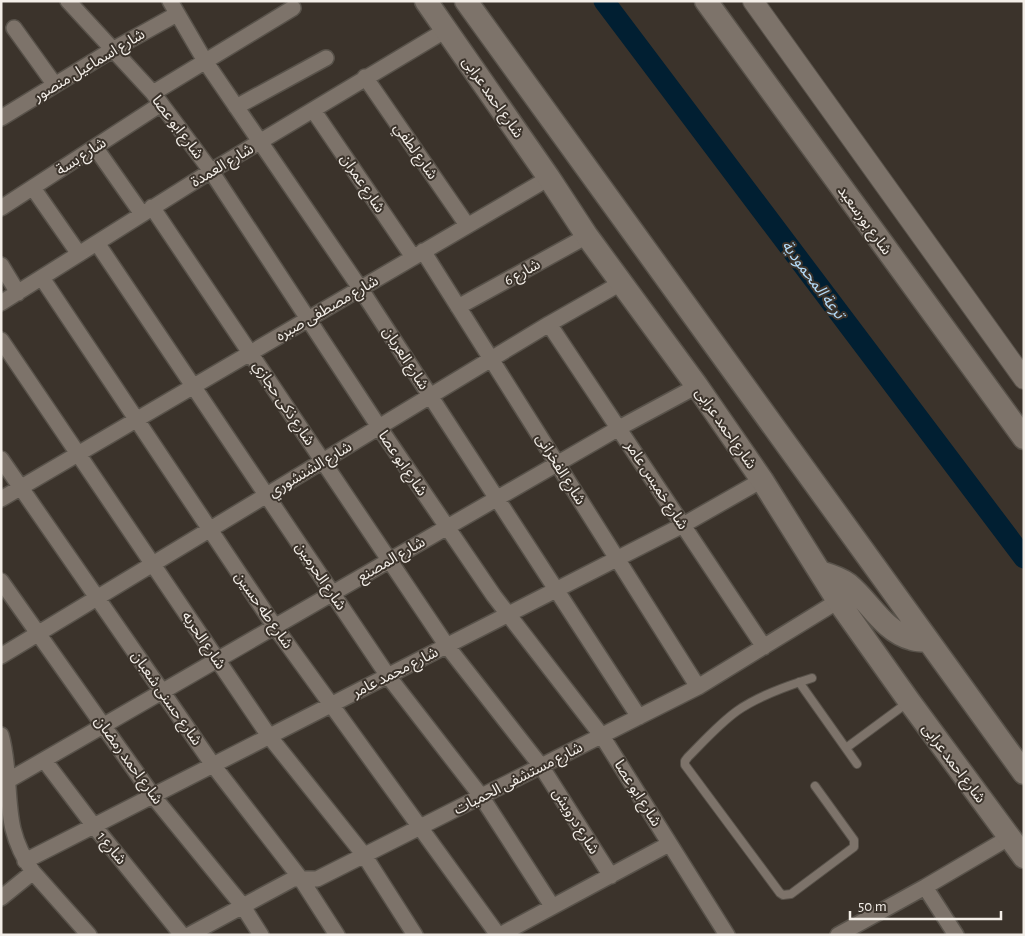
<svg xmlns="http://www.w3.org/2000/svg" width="1025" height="936" viewBox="0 0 1025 936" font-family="'Alegreya Sans','Noto Sans Arabic',sans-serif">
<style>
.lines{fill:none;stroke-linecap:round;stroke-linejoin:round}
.canal{stroke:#011f32;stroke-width:21}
.service-casing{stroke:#58524a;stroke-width:10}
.minor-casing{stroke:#58524a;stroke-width:18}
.tertiary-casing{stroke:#58524a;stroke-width:22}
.secondary-casing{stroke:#58524a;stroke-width:25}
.service{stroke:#7d736a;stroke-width:8}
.minor{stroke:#7d736a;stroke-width:15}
.tertiary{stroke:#7d736a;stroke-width:20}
.secondary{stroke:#7d736a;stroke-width:22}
.labels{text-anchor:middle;stroke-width:4;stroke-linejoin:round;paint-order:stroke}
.street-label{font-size:15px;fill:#f3eee8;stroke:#3b332b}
.water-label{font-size:16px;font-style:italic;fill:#b3d9f5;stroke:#3b332b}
</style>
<rect width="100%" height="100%" fill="#3b332b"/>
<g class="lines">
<!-- canal -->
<path class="canal" d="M604 1 1024 558"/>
<defs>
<path id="service" d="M812 678C787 686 758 696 737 711 719 724 704 741 688 757L685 761V765L780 893 783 895 791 894 854 847V840L815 786
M799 682 857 764
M846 748 907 703"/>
<path id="minor" d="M68 1 153 93 211 171 379 427 494 596 602 736 727 935
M170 1 205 61 360 288 639 717
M14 28 55 85
M365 77 467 225
M153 93 293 8
M236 107 326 58
M313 110 413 257
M1 118 112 50 177 14
M95 147 142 214
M33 188 79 254
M152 207 447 646 541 766 611 876
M1 208 161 104
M97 243 388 676 481 796 552 906
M423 251 698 687
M1 265 18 293
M42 278 275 627 498 935
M1 303 211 171 446 30
M458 307 587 236
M549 324 764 647
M1 340 269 736 364 855 415 935
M1 459 213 765 301 879 337 935
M1 499 549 178
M1 581 153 796 242 905 261 935
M1 656 549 324 621 283
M1 735C10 766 6 799 13 829 17 845 24 859 33 872L89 935
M44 760 94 826 182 935
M9 780 619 428 697 386
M25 861 683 525 762 480
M925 887 956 935
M1 898 33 872
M189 935 293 879H317L698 687 838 601
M500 935 669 844
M838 935 925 887 1010 837"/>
<path id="tertiary" d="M753 1 1024 379"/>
<path id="secondary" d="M426 1 549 178 587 236 697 386 762 480 838 601 909 701 1024 857
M466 1 1024 773
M706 1 1024 438
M820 572C830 575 840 578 848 584 870 602 883 631 912 639 917 641 923 640 928 641"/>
</defs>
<!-- service casing -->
<use href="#service" class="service-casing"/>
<!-- minor casing -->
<use href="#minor" class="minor-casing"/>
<!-- tertiary casing -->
<use href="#tertiary" class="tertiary-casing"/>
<!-- secondary casing -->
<use href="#secondary" class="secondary-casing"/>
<!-- service -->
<use href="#service" class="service"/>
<!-- minor -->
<use href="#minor" class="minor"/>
<!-- tertiary -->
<use href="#tertiary" class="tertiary"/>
<!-- secondary -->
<use href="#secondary" class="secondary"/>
</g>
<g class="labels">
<!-- street labels -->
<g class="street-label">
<text transform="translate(89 65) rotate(-31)" y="5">شارع اسماعيل منصور</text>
<text transform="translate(493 97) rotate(55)" y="5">شارع احمد عرابى</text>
<text transform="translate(178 127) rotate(53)" y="5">شارع ابو عصا</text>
<text transform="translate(416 151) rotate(55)" y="5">شارع لطفي</text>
<text transform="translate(81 156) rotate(-33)" y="5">شارع بسة</text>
<text transform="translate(222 165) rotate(-31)" y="5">شارع العمدة</text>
<text transform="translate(363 183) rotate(56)" y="5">شارع عمران</text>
<text transform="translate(865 220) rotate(54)" y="5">شارع بورسعيد</text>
<text transform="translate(522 272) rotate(-29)" y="5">شارع 6</text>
<text transform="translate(327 308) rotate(-30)" y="5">شارع مصطفى صبره</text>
<text transform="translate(406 358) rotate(57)" y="5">شارع العريان</text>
<text transform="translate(284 403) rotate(56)" y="5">شارع ذكى حجازي</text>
<text transform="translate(726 428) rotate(55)" y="5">شارع احمد عرابى</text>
<text transform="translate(403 463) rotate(56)" y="5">شارع ابو عصا</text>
<text transform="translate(310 469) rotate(-31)" y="5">شارع الشنشوري</text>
<text transform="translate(561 469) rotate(58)" y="5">شارع الفخرانى</text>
<text transform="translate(657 485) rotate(57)" y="5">شارع خميس عامر</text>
<text transform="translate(391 559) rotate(-30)" y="5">شارع المصنع</text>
<text transform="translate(321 576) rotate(56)" y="5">شارع الحرمين</text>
<text transform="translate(264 610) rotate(55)" y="5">شارع طه حسين</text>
<text transform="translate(204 640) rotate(56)" y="5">شارع الحريه</text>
<text transform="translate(395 672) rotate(-27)" y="5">شارع محمد عامر</text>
<text transform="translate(167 698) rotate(55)" y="5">شارع حسنى شعبان</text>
<text transform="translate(129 760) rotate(54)" y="5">شارع احمد رمضان</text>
<text transform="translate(954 763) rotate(53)" y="5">شارع احمد عرابى</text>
<text transform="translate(518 778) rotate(-27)" y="5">شارع مستشفى الحميات</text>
<text transform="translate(638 793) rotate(58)" y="5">شارع ابو عصا</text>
<text transform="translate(576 821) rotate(58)" y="5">شارع درويش</text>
<text transform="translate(112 848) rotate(51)" y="5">شارع 1</text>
</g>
<!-- water labels -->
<g class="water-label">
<text transform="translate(814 279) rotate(53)" y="6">ترعة المحمودية</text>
</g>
</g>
<!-- border -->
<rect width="1025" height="936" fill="none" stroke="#f3eee8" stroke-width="5"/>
<!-- scale -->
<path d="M850 911v8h151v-8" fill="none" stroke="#f3eee8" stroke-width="2.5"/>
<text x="858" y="911" font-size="15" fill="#f3eee8" stroke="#3b332b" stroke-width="4" paint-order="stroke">50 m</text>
</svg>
